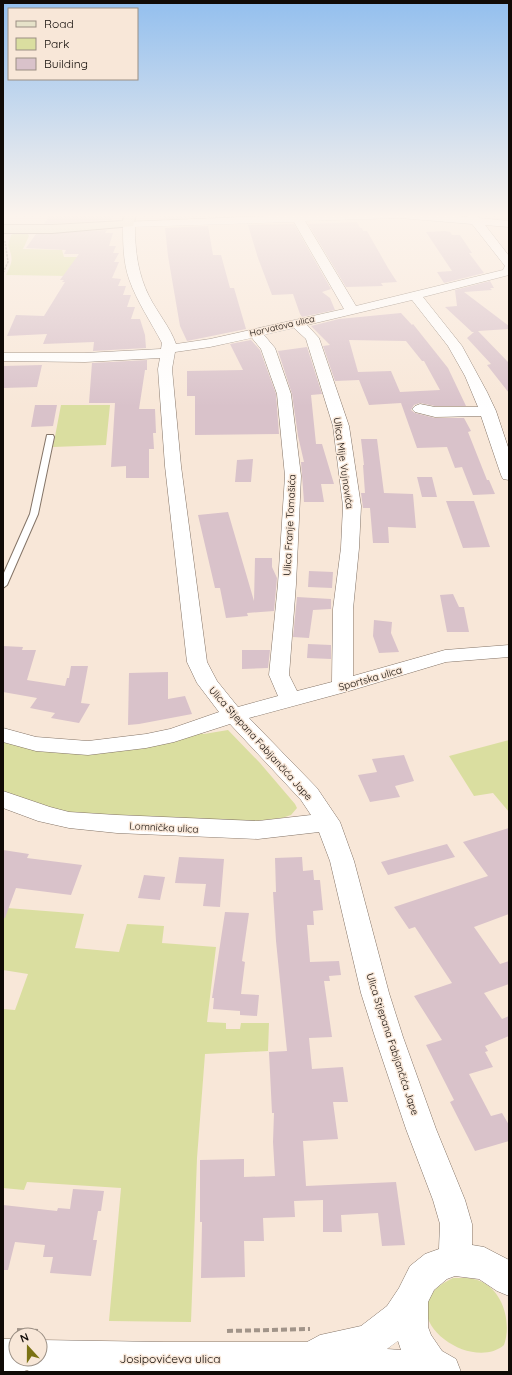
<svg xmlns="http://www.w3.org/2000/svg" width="512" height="1375" viewBox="0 0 512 1375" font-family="Quicksand,sans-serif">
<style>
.green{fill:#dadea0}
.building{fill:#d9c2ca;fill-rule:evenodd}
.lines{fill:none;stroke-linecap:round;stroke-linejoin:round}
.lane-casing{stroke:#847467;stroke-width:2}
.street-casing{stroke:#847467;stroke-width:1}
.secondary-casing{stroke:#847467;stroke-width:2}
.path-far1{stroke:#a19489;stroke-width:1.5;stroke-dasharray:2.5 1;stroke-linecap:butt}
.path{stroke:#a19489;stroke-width:4;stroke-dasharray:6 3;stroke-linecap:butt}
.lane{fill:#fff;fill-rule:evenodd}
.street{fill:#fff;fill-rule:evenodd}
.secondary{fill:#e6e2c9;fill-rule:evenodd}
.labels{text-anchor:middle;stroke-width:3;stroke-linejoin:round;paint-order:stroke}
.far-street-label{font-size:9px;fill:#100a06;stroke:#f8e7d8}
.street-label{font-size:10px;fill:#100a06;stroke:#f8e7d8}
.near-street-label{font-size:12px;fill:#100a06;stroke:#f8e7d8}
</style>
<rect width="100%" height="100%" fill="#f8e7d8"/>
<!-- green -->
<path class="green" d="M15 233 28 234 29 236 23 249 62 250 64 257H79L69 276 6 275C13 261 13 259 8 245L11 235Z
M61 405H110L106 445 53 447Z
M228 730 260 763 295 804 297 808 291 815 282 818 256 821 212 822 72 815 3 794V740L35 748 200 733 204 734Z
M509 740V812L493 793 474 796 449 756Z
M7 908 84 914 75 948 119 952 127 924 164 926 162 943 216 947 207 1022 226 1023V1029H240L241 1023H269L268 1051 205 1054 197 1158 191 1322 109 1321 121 1188 27 1182 24 1190 3 1188V1009L15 1010 28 974 3 970V918Z
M453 1278C462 1278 472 1277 480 1281 503 1290 512 1323 504 1345 469 1375 383 1310 453 1278Z"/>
<!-- building -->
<path class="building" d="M114 214 111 220 44 224 50 215Z
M164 214H206L207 217 164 219Z
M357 222 360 228H362L363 231H367L388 268 397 282 381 283 383 286 346 287 308 224Z
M294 224 331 289 322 292 330 298 335 310 302 317 300 314 293 294 272 295 258 258 248 225Z
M208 226 213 255H221L230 288H234L246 329 187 341 180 326 168 256 165 228Z
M107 230 105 233H113L109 246H116L113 253H119L114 262H119L112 278 121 279 118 286H126L123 295H131L127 307H135L131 319H140L145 335 146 348 93 351 94 342 43 344 47 334 7 336 16 315 44 316 65 282H62L64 280H60L79 254H64L66 250 26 248 36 234Z
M445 231 450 232 452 235H460L472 253H469L484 273 444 283 437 272 452 271 426 232Z
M490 281 494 288H490L492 290 464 292 509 326V329L478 331 509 363V393L487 365 491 364 467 338 474 332H472L445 307 457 306 455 290Z
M401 313 412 325 413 324 448 368 466 406H435L420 403 414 405 411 410 415 413 435 418H464L471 431 468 432 487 480H489L495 494 473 495 462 467 455 468 447 447 417 448 401 403 369 405 359 380 335 381 323 346 330 345 311 326 339 319ZM349 340 406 341 422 361H424L440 390 400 392 391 371 358 372Z
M251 340 260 350 276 394 279 434 195 435V396H187V371L243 370 230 344Z
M307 347 322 394 311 395 316 444H322L334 484H321L324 502H304L301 462H304L298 436 292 394 278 351Z
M147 360V370H145L139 409H155L156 433H153L154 449H149V478H126V466L111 467 115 403H89L92 363Z
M42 365 37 387 3 388V366Z
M35 405H57L53 426 31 427Z
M361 439H377L384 493 413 494 416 528 388 527 389 543H373L370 508H363L361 493H365L363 465H364Z
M253 459 251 482H235L237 460Z
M417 477H432L437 497H422Z
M446 501H474L490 547 463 548Z
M228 512 254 601 255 558H272V567L277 578 274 611 247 613 248 616 226 618 220 588H215L198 515Z
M309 571 333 572 332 588 308 587Z
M453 594 459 607H464L469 632H447L440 595Z
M297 597 331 599V609L313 610 309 638 293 637Z
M374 620 392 622 391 633 399 652 379 653 373 636Z
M308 644 331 645V659L307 658Z
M3 646 23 647 22 650H36L27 680 65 686 67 678H69L71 666H88L81 703 90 704 79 723 51 718 55 713 30 708 37 698 3 692Z
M242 650H270L268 668 242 669Z
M168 672V699L185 696 192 714 139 724 128 725 129 673Z
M404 755 414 781 395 786 400 797 370 802 358 775 377 772 372 759Z
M509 828V914L474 927 500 964 509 961V984L484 993 502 1019 509 1016V1036L485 1046 488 1051 485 1052 493 1067 469 1074 491 1116 502 1113 509 1125V1141L475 1151 450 1102 454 1100 426 1045 442 1040 414 996 452 983 415 927 409 929 394 907 488 876 463 842Z
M447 844 455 857 388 875 381 862Z
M3 850 29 854 27 858 82 865 71 895 16 888 5 918H3Z
M179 857 224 859 220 907 203 906 206 884 175 883Z
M302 857 303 871 313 870 314 880H320L323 910 313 911 314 925H307L310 962 339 961 341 975 329 976 330 981H324L332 1037 309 1038 312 1069 343 1067 348 1102H333L338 1139 303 1141 306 1186 396 1182 405 1245 382 1246 378 1213 341 1215 342 1232H323V1200L294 1201 295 1217 263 1218 264 1241H244L245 1277 201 1278 202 1222H200V1160L244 1159V1177L275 1176 273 1142 274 1113H272L269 1052 287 1051 276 941 273 892H276L275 858Z
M144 875 165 877 160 900 138 898Z
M225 912 249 913 242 961 245 962 241 994 259 995 257 1016 240 1015V1011L213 1009 214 998H212Z
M73 1189 104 1191 101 1211H98L93 1240H97L91 1276 50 1273 53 1257H43L45 1245 15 1242 8 1270H3V1205L57 1211 58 1208 70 1209Z"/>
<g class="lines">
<defs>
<path id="lane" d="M47 435H53L54 437 38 514 7 585 3 588V575L30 514Z"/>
<path id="street" d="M315 214H446L467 217 466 214H476L479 218 509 221V227L485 225 509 256V275L423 297 462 346 487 392 496 411 509 450V480L503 479 501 475 481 416 435 417 415 412 412 409 415 406 420 404 435 407H478L465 376 448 346 412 300 307 325 319 338 349 426 361 506 359 548 353 609V676L445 650 509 645V657L446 662 349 691 249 718 317 788 340 822 354 861 389 993 403 1037 436 1129 465 1200 472 1224V1245L484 1247 509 1260V1296L497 1291 479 1279 455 1276 447 1279 434 1290 428 1302V1327L431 1335 442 1351 456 1359 461 1372H31L27 1370 22 1372H3V1339H16V1359H40V1340L163 1342H307L320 1335 361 1326 387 1306 399 1288 410 1266 425 1254 439 1249 440 1224 433 1200 406 1129 375 1037 361 993 330 861 319 832 258 839 117 833 69 828 38 821 3 808V791L50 807 69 812 117 815 258 821 311 815 301 800 230 724 174 742 146 748 88 755 36 751 3 742V728L36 737 88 741 146 734 170 729 219 712 197 683 187 662 165 466 158 369 160 358 85 362 3 361V353H85L161 349 162 343C151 322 137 302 129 279 123 262 123 242 123 224L125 222ZM400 218 472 224 505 266 503 270 356 306 305 221ZM294 222 344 309 210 339 176 344C170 327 157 312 149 296 138 274 135 251 135 227ZM294 328 306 339 333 426 343 506 341 548 333 609 332 682 297 691 289 675 296 584 301 476 291 394 275 348 264 335ZM252 338 261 349 277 394 285 476 278 584 269 675 278 696 238 707 217 681 207 662 181 466 172 369 175 352 210 347ZM398 1341 401 1350 387 1349Z"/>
<path id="secondary" d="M124 214H136L133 226 52 233H3V225H52L123 221Z"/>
</defs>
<!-- lane casing -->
<use href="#lane" class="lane-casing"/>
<!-- street casing -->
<use href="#street" class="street-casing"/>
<!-- secondary casing -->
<use href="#secondary" class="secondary-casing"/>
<!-- path-far1 -->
<path class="path-far1" d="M3 273 8 262 5 241"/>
<!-- path -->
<path class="path" d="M17 1330 38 1331
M227 1331 310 1329"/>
<!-- lane -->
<use href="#lane" class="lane"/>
<!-- street -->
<use href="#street" class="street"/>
<!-- secondary -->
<use href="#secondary" class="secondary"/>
</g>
<!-- sky -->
<linearGradient id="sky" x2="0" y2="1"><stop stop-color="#93bfee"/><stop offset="0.53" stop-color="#fcf4ed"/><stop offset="1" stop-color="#fcf4ed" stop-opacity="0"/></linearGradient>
<rect width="512" height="407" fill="url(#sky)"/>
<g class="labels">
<!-- far-street labels -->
<g class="far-street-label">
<text transform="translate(282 326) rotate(-13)" y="3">Horvatova ulica</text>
</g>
<!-- street labels -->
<g class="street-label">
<text transform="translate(344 463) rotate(82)" y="4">Ulica Mije Vujnovića</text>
<text transform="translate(289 525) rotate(-87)" y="4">Ulica Franje Tomašića</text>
<text transform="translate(370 678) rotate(-16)" y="4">Sportska ulica</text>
<text transform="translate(261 743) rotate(48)" y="4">Ulica Stjepana Fabijančića Jape</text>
<text transform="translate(164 827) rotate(3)" y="4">Lomnička ulica</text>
<text transform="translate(393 1044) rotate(72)" y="4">Ulica Stjepana Fabijančića Jape</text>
</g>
<!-- near-street labels -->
<g class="near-street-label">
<text x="170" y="1363">Josipovićeva ulica</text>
</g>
</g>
<!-- border -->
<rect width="512" height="1375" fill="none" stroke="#100a06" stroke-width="8"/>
<!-- legend -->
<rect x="8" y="8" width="130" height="72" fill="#f8e7d8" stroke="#9b8f84"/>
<rect x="16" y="21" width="20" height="6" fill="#e6e2c9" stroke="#9b8f84"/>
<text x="44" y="28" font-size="12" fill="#100a06">Road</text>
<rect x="16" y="38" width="20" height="12" fill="#dadea0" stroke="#9b8f84"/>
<text x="44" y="48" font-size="12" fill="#100a06">Park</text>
<rect x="16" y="58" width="20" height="12" fill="#d9c2ca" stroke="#9b8f84"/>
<text x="44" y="68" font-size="12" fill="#100a06">Building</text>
<!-- north arrow -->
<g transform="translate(28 1347) rotate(339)"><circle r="19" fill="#f8e7d8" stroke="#9b8f84"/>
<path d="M0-3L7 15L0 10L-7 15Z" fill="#7b7214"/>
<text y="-6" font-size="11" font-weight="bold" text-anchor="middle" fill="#100a06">N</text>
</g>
</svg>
